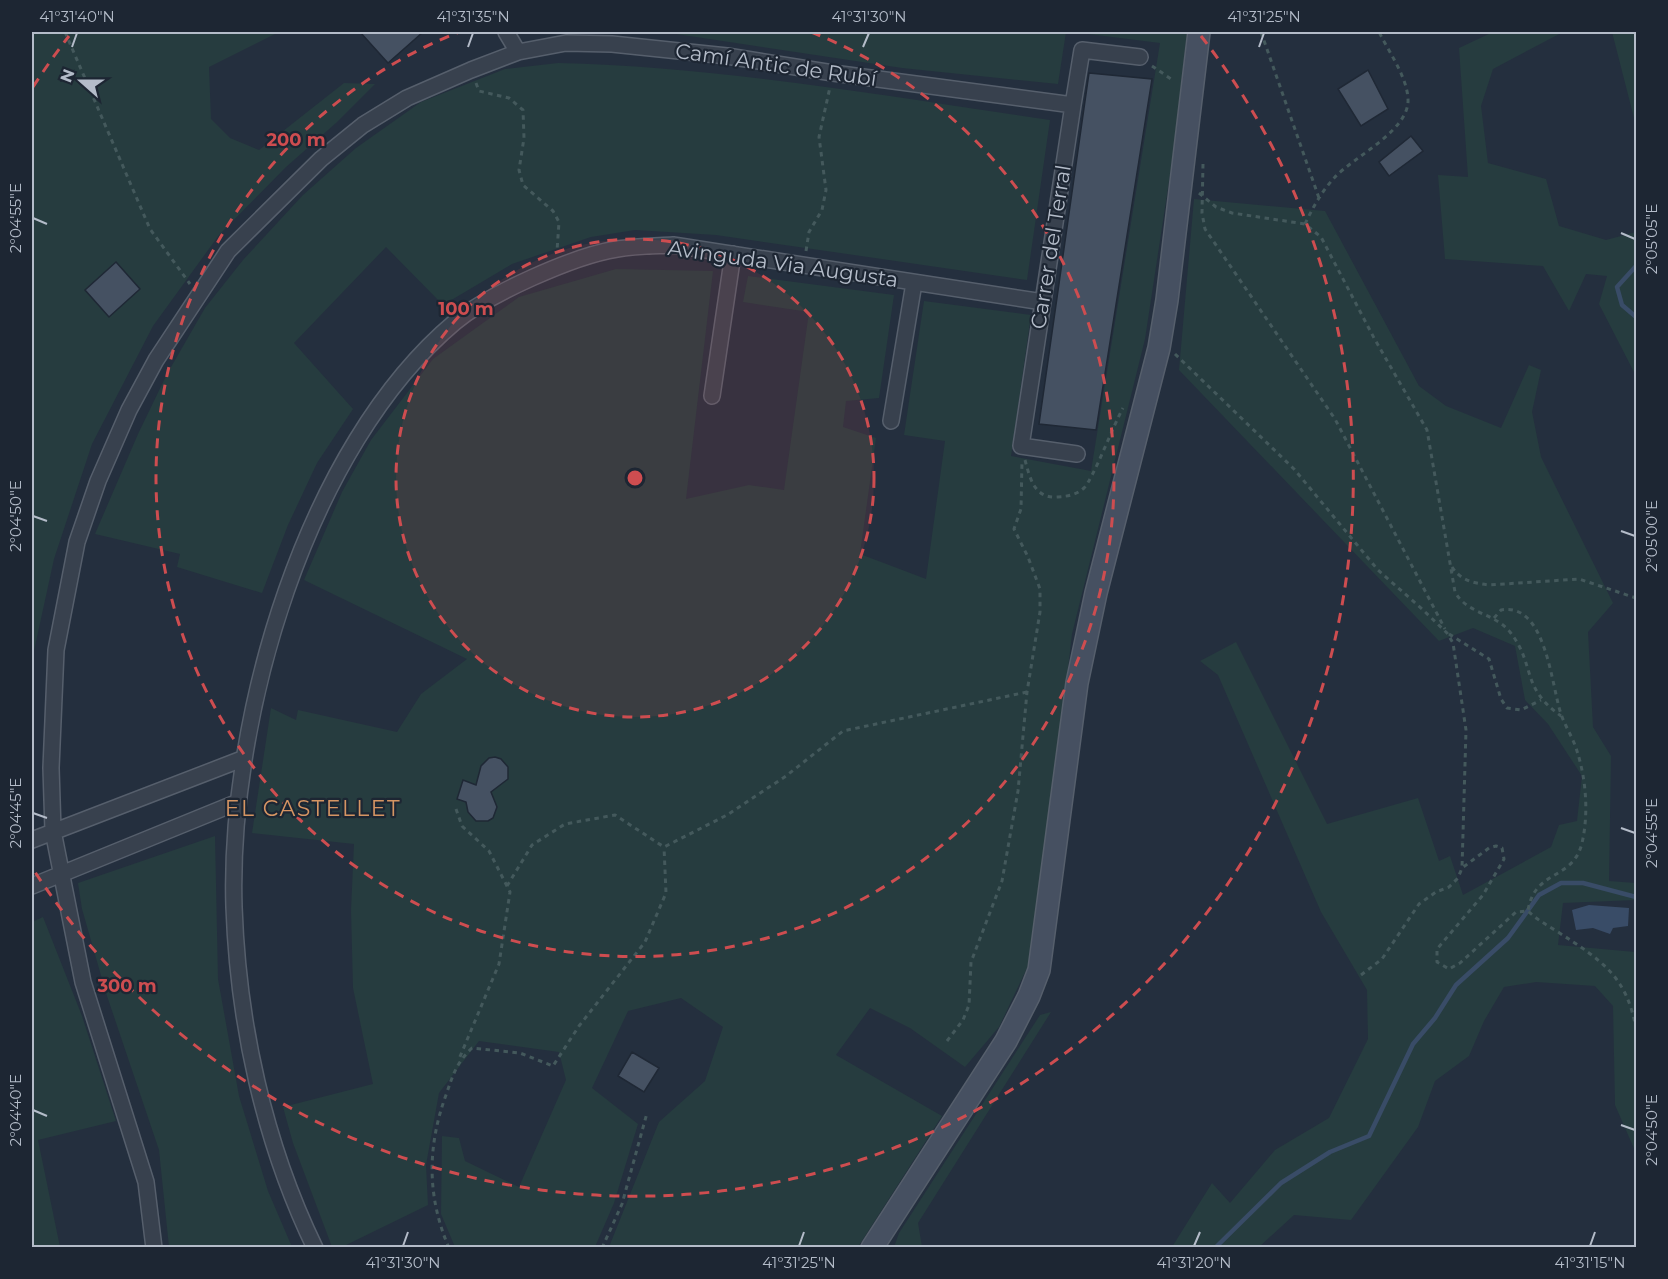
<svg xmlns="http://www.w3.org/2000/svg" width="1668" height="1279" viewBox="0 0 1668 1279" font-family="Montserrat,sans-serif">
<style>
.green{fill:#263c3f}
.water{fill:#394c67}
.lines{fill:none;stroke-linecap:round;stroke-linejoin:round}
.stream{stroke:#394c67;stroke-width:4.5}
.building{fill:#455162;stroke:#1f2835;stroke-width:1.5}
.minor-casing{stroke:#565f6c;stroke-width:18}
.secondary-casing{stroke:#565f6c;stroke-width:24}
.path{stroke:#44595c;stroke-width:3;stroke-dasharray:4.5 4.5;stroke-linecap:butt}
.minor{stroke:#38414e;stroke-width:15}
.secondary{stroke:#465061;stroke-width:21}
.ticks{fill:none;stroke:#b4bcc9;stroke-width:2}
.ring{fill:none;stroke:#ce4d50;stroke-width:3;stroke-dasharray:10 8}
.labels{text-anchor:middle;stroke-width:4.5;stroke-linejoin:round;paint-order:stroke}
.street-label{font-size:21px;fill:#b4bcc9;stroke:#1d2633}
.neighbourhood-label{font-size:22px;letter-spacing:1.5px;fill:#d59563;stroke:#1d2633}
.centre{fill:#ce4d50;stroke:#1d2633;stroke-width:3}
.ring-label{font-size:18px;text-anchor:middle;font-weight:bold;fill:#ce4d50;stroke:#1d2633;stroke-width:4.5;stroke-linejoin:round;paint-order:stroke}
.neatline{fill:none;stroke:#b4bcc9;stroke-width:2}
.ticks-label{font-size:15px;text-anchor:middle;fill:#b4bcc9}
</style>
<rect width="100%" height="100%" fill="#242f3e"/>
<!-- green -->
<path class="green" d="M32 32H279L209 67 211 119 230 138 259 150 344 83 375 84 336 123 286 167 219 235 153 326 92 444 54 559 32 660Z
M663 32H1066L1058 84 902 68Z
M1072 32H1187L1173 155 1145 339 1072 634 1045 868 1029 964 999 1027 965 1067 910 1028 870 1008 836 1055 942 1116 858 1247H609L659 1122 705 1081 723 1027 681 998 628 1011 592 1088 638 1124 614 1203 595 1247H455L441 1214 442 1136 459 1138 465 1161 519 1187 566 1080 559 1052 479 1041 439 1093 426 1165 428 1205 342 1247H332L293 1143 283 1107 373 1084 353 988 351 910 354 844 252 833 271 708 296 720 298 710 397 732 421 694 467 659 304 580 342 492 371 440 433 359 519 297 616 269 713 271 686 499 749 485 784 490 809 312 743 302 748 276 894 295 879 398 846 401 843 427 876 438 860 554 926 579 945 441 904 435 924 301 1031 315 1011 456 1091 471 1160 43Z
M1493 32H1563L1493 69 1481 106 1488 163 1546 179 1559 226 1606 240 1636 232V376L1599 304 1607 276 1586 274 1569 311 1543 266 1445 259 1438 175 1468 177 1459 48Z
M1612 32H1636V122L1634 118Z
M558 63C723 67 886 96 1050 120L1027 280 716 235 635 230 591 237 512 264 443 305 386 247 294 343 353 409 317 463 288 525 262 593 177 567 180 554 95 534 138 434 167 374 205 308 243 260 303 195 356 148 421 102 505 69Z
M1194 199 1325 211 1419 386 1446 406 1501 428 1529 365 1541 370 1532 412 1541 457 1613 603 1588 632 1593 727 1611 756 1609 881 1636 883V900L1563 903 1558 945 1635 952 1636 942V1153L1615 1105 1613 1006 1595 986 1536 982 1504 987 1484 1021 1469 1056 1435 1081 1418 1127 1351 1220 1294 1215 1259 1247H1172L1212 1183 1230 1203 1275 1150 1329 1118 1368 1039 1367 990 1321 912 1218 675 1200 661 1236 642 1327 824 1418 798 1439 861 1450 856 1463 895 1551 847 1559 825 1577 821 1582 776 1548 724 1525 700 1515 646 1473 628 1439 641 1179 370Z
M215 836 218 979 239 1096 268 1191 292 1247H169L159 1150 106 993 82 909 78 883Z
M43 917 82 1016 116 1121 38 1140 60 1247H32V922Z
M1051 1012 918 1223 922 1247H894L899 1233 1040 1015Z"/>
<!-- water -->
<path class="water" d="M1589 905 1629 908 1628 926 1613 928 1610 934 1593 928 1576 930 1572 910Z"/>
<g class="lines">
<!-- stream -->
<path class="stream" d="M1636 266 1617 287 1622 305 1636 317
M1215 1248 1281 1183 1330 1152 1369 1136 1413 1044 1435 1018 1456 985 1508 938 1539 895 1561 883H1583L1636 897"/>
</g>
<!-- building -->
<path class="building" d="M360 32H423L388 63Z
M1368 70 1388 109 1361 126 1338 89Z
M1089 73 1152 79 1096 430 1039 424Z
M1411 136 1423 151 1389 176 1379 162Z
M116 262 140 289 109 317 85 290Z
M495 757 501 759 508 767V779L491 792 497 807 493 818 488 821H476L468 812 466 802 457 799 463 780 476 785 481 766 489 758Z
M632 1052 659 1068 644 1092 618 1076Z"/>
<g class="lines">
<defs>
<path id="minor" d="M506 32 518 52
M712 396 733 254
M891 421 914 283
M1077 454 1021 446 1073 105 1082 50 1140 57
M32 840 242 759
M32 886 238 802
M154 1248 146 1182 83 982 53 831 51 768 56 650 77 542 98 481 129 410 156 360 228 251 321 159 363 125 407 98 471 70 518 52 566 43 612 44 727 56 833 73 1073 105
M315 1248C264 1143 238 1023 234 907 228 718 306 447 455 322 489 294 573 256 617 249 635 246 654 246 673 245L1043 302"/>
<path id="secondary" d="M872 1248 1006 1041 1029 996 1039 970 1077 683 1096 593 1159 348 1167 300 1199 32"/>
</defs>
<!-- minor casing -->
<use href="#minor" class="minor-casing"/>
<!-- secondary casing -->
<use href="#secondary" class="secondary-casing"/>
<!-- path -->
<path class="path" d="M65 32 150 229 190 284
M1261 32 1319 198
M1152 66 1174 81
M476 83 479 91 509 98 523 110 524 138 519 170 523 185 553 211 559 222 557 251
M1203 164 1202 213 1205 229 1335 419 1445 629
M1199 193 1216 207 1232 213 1305 224 1321 237 1374 338 1427 430 1455 592C1467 614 1495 613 1510 632 1536 665 1520 687 1561 716
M1305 224C1313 207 1322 191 1335 177 1355 156 1410 130 1408 99 1407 77 1389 52 1379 32
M806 251 809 232 822 210 826 190 819 137 830 87
M1175 354 1294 469 1378 570 1422 609 1447 633 1453 643 1466 730 1462 868
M1025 460C1030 478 1034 499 1058 497 1069 496 1076 495 1084 488 1093 479 1114 424 1123 408
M1452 567C1461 581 1474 583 1489 585L1579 579 1636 598
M1494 618 1501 610C1546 602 1551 684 1561 714 1565 726 1572 736 1576 748 1586 777 1589 813 1582 843 1573 881 1534 869 1528 911
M1449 634 1489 659 1501 699 1507 708 1521 710 1541 700
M456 809 462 826 489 851 510 892 499 964 459 1059
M507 886 532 845 565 824 615 815 664 847 727 815 786 776 843 731 1027 692
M1361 975 1382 959 1419 904 1436 892 1449 887 1458 878 1462 868 1489 848 1496 846 1502 848 1504 859 1483 895 1437 949V962L1449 969 1460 963 1516 912 1528 911C1537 920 1547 925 1558 932 1601 960 1627 976 1636 1029
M947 1041 963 1020 969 1005 971 962 1002 881 1018 791 1027 692 1040 612V589L1028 557 1014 529 1021 509 1022 461
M449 1248C427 1197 427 1147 446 1095 453 1075 456 1063 472 1048L520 1053 553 1066 579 1026 645 942 666 893 664 847
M602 1248 622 1204 647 1113"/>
<!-- minor -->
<use href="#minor" class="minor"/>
<!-- secondary -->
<use href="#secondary" class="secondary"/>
</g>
<!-- ticks -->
<path class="ticks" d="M72 47 77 33M468 47 473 33M863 47 869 33M1259 47 1264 33M33 218 47 224M1621 233 1635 239M33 516 47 521M1621 531 1635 536M33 813 47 818M1621 828 1635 833M33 1110 47 1116M1621 1125 1635 1130M403 1246 408 1232M799 1246 804 1232M1194 1246 1200 1232M1590 1246 1595 1232"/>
<!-- distance rings -->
<circle cx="635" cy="478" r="239" fill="#ce4d50" fill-opacity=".12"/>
<g class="ring">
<circle cx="635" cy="478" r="239"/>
<path d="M811 32A479 479 0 1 1 459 32"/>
<path d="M33 87A718 718 0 0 1 69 36M1201 36A718 718 0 1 1 33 869"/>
</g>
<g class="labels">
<!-- street labels -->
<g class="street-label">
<text transform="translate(776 65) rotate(8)" y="7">Camí Antic de Rubí</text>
<text transform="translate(1051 247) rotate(-81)" y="7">Carrer del Terral</text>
<text transform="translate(783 264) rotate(8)" y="7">Avinguda Via Augusta</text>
</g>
<!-- neighbourhood labels -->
<g class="neighbourhood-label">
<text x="313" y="816">EL CASTELLET</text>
</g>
</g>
<circle cx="635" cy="478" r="9" class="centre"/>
<g class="ring-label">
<text x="296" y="146">200 m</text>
<text x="466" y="315">100 m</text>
<text x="127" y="992">300 m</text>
</g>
<!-- border -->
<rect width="1668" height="1279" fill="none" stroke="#1d2633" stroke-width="66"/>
<!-- north arrow -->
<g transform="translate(81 81) rotate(291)" stroke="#1d2633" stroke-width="4.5" paint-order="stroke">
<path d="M0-4.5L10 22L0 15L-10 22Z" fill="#b4bcc9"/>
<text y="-9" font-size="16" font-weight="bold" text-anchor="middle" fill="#b4bcc9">N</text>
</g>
<rect x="33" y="33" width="1602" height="1213" class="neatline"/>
<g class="ticks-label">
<text x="77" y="22">41°31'40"N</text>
<text x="473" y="22">41°31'35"N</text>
<text x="869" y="22">41°31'30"N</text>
<text x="1264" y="22">41°31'25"N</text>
<text transform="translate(16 218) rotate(-90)" y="5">2°04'55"E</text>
<text transform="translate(1652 239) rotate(-90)" y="5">2°05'05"E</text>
<text transform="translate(16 516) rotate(-90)" y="5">2°04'50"E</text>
<text transform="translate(1652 536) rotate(-90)" y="5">2°05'00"E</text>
<text transform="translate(16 813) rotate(-90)" y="5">2°04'45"E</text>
<text transform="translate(1652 833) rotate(-90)" y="5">2°04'55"E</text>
<text transform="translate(16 1110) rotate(-90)" y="5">2°04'40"E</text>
<text transform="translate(1652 1130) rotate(-90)" y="5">2°04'50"E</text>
<text x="403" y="1268">41°31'30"N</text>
<text x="799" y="1268">41°31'25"N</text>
<text x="1194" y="1268">41°31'20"N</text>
<text x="1590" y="1268">41°31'15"N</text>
</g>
</svg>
